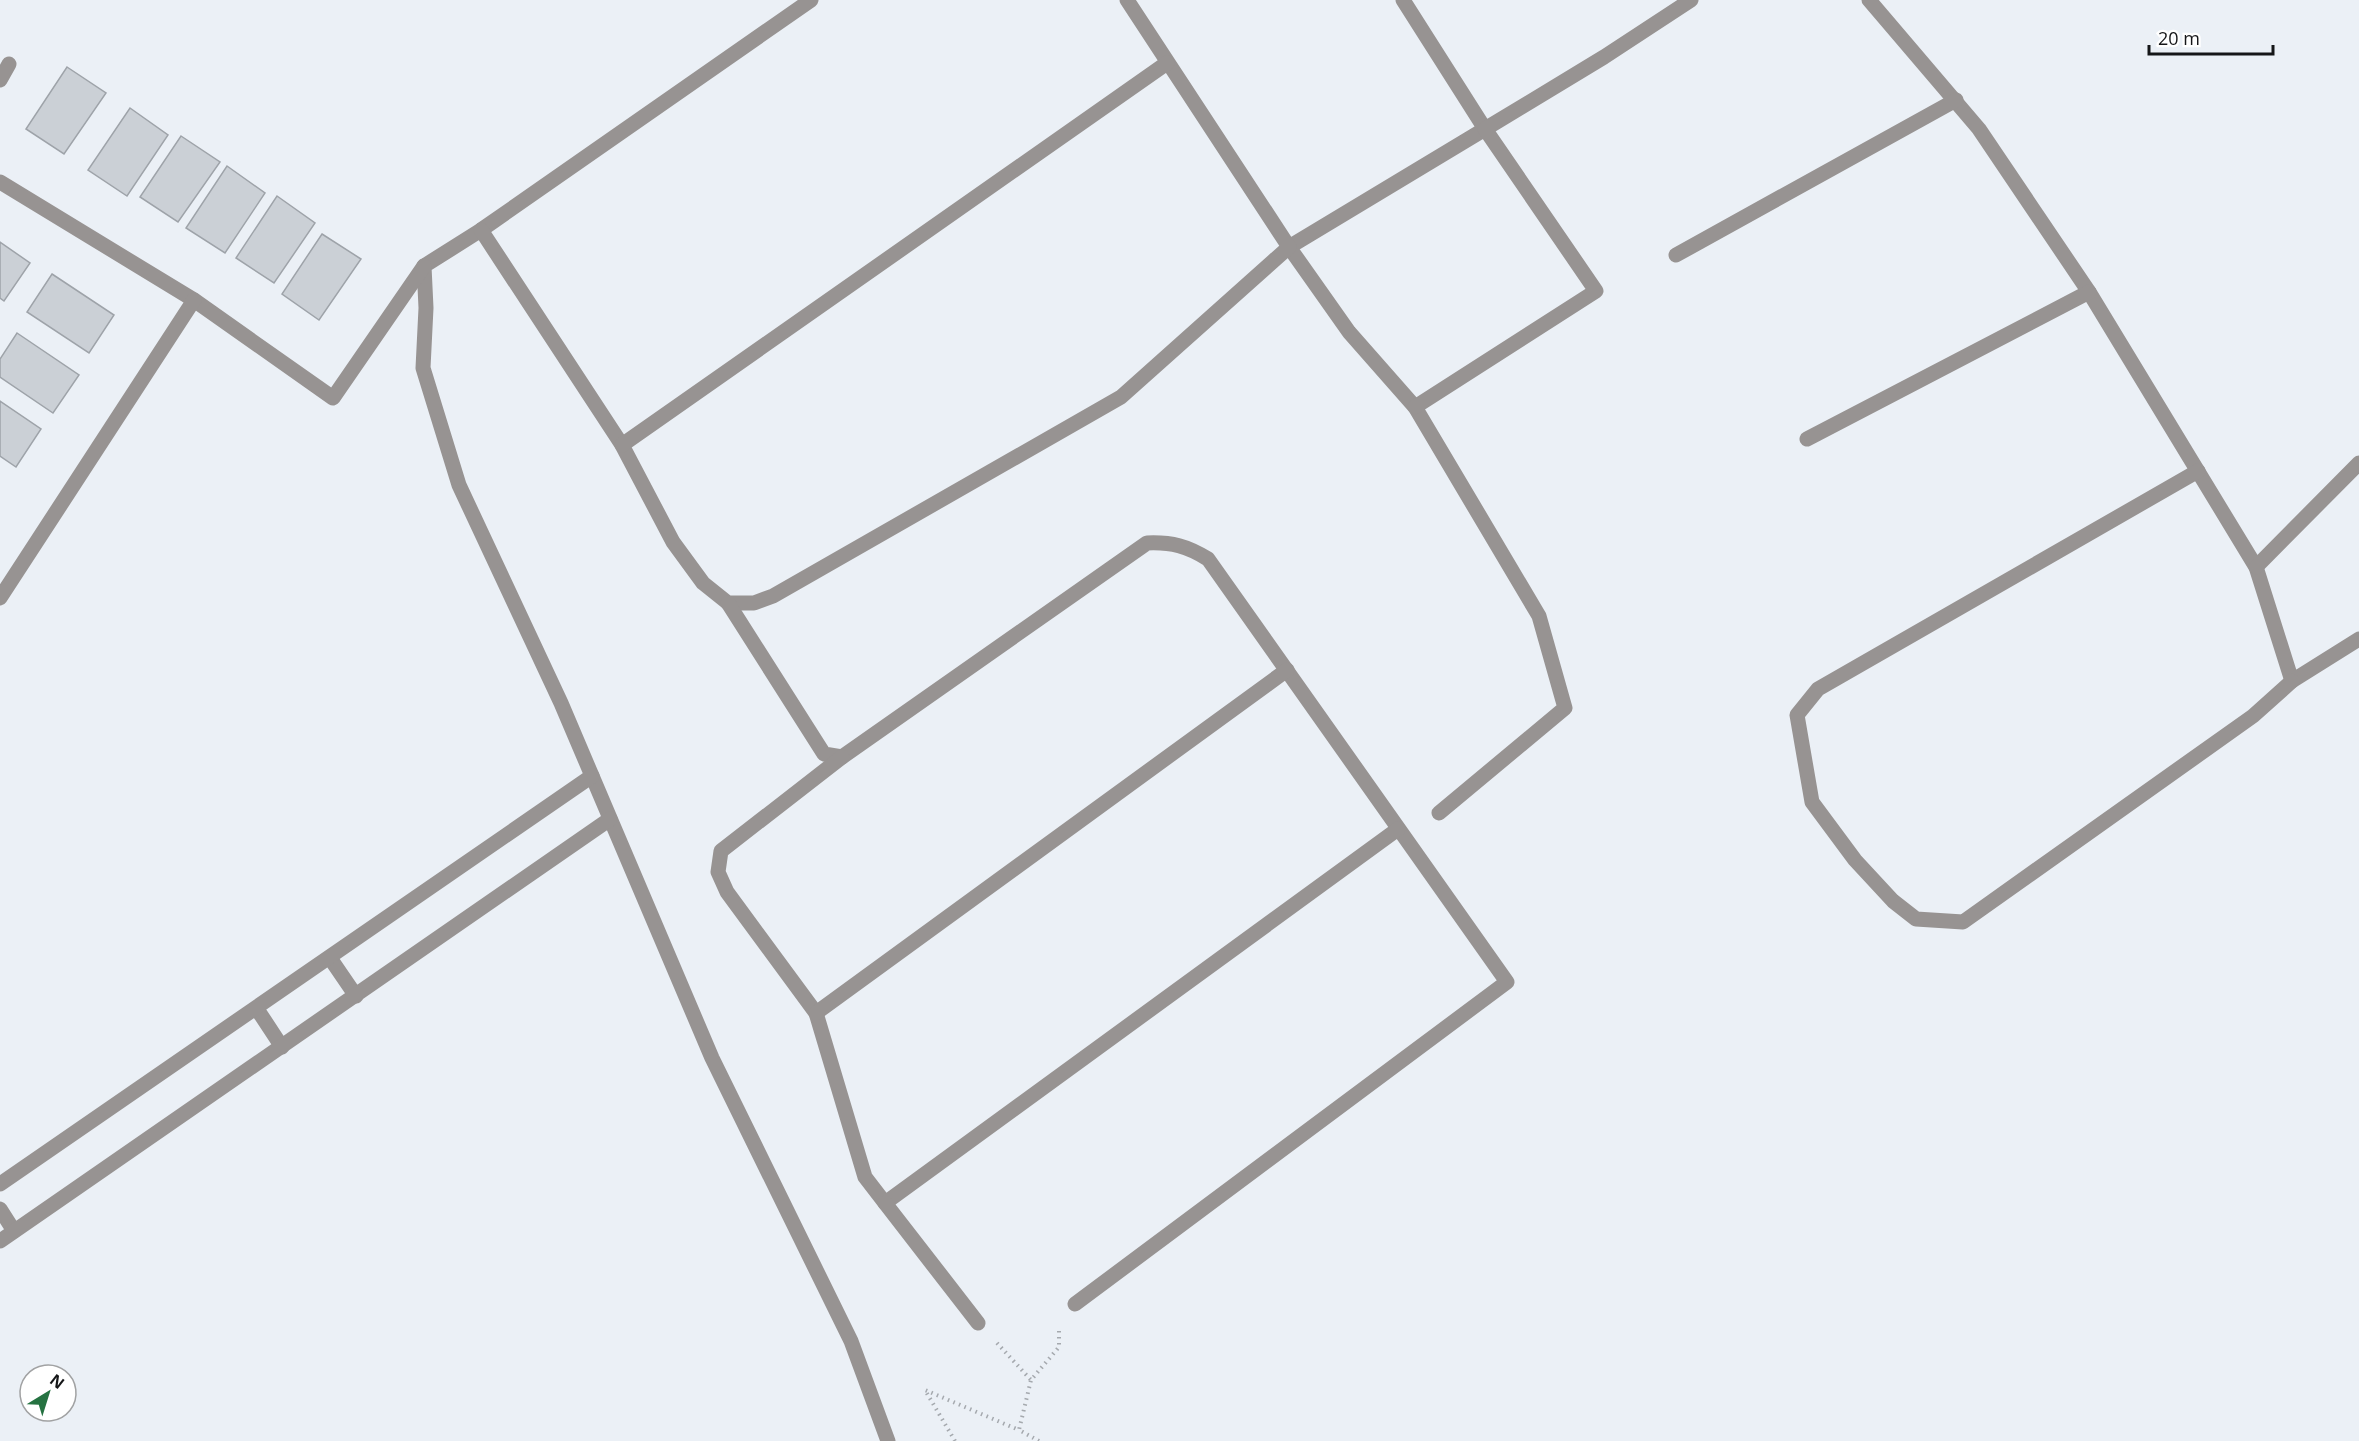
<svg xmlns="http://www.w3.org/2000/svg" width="2359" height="1441" viewBox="0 0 2359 1441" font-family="'Open Sans',sans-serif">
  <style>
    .building { fill: #cbd0d6; stroke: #9ea3a9; stroke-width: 1.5 }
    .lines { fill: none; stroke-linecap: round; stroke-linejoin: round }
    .path { stroke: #a5a9ae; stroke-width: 4; stroke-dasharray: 1.5 4.5; stroke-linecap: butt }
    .street { stroke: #979392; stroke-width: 15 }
  </style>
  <rect width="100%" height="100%" fill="#ebf0f6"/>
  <!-- building -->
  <g class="building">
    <polygon points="67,67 106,93 64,154 26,129"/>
    <polygon points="130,108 168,135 127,196 88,170"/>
    <polygon points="181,136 220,162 178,222 140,197"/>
    <polygon points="227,166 265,193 225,253 186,228"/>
    <polygon points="277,196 315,223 274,283 236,258"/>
    <polygon points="322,234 361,259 319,320 282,294"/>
    <polygon points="0,242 30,263 4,301 0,298"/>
    <polygon points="52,274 114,315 89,353 27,312"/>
    <polygon points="17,333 79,375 53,413 0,377 0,359"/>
    <polygon points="0,401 41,429 16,467 0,456"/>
  </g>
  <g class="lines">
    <!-- path -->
    <g class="path">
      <polyline points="997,1343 1031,1380"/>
      <polyline points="955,1441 925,1390 1019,1430"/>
      <polyline points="1039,1441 1019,1430 1031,1380 1059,1347 1059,1327"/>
    </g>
    <!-- street -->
    <g class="street">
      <polyline points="811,0 481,230 424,266 426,308 423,368 459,485 561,703 712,1058 851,1341 888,1441"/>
      <polyline points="1403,0 1485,129 1289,247 1349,332 1415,407 1539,616 1565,708 1439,813"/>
      <polyline points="1869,0 1979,129 2089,292 2256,567 2292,681 2359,639"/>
      <polyline points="0,80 9,64"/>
      <polyline points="0,182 194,300 333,398 424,266"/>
      <polyline points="481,230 622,445 673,542 703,583 728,603 754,603 773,596 1121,397 1289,247 1127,0"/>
      <polyline points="1676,255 1956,100"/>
      <polyline points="1415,407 1596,291 1485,129 1604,57 1691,0"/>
      <polyline points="1807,439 2089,292"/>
      <polyline points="622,445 1167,63"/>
      <polyline points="2198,471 1818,689 1797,715 1812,802 1855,860 1893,901 1916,919 1963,922 2253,716 2292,681"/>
      <polyline points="2256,567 2359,463"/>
      <polyline points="0,598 194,300"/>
      <path d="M728 603 824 754 842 757 1147 543C1172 542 1187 546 1208 559L1507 982 1075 1304"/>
      <polyline points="842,757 721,851 718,872 727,892 816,1013 865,1177 885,1203 1398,829"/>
      <polyline points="330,958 356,996"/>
      <polyline points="257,1009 282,1047"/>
      <polyline points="816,1013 1287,670"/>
      <polyline points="0,1184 592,776"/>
      <polyline points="885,1203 978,1323"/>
      <polyline points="0,1209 14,1231"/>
      <polyline points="0,1241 610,819"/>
    </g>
  </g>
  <!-- north arrow -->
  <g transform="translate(48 1393) rotate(38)"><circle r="28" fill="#ffffff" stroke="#a1a2a3" stroke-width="1.5"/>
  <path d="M0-4.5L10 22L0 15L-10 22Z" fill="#257241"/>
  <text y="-9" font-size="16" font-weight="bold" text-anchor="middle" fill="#151618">N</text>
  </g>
  <!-- scale -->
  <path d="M2149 45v9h124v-9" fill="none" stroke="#151618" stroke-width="3"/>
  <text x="2158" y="45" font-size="18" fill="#151618" stroke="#ffffff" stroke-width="4.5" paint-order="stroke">20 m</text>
</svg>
